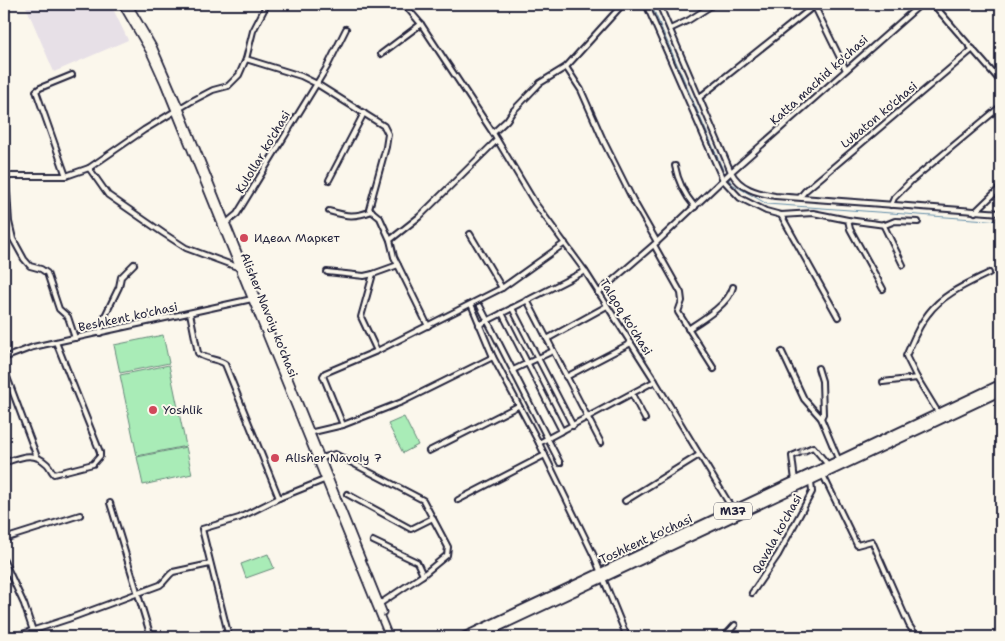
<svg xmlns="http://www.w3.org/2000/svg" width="1005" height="641" viewBox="0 0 1005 641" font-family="'Shantell Sans',sans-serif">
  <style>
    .built { fill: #e7e0e7 }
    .green { fill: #a9ecb7; stroke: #668779 }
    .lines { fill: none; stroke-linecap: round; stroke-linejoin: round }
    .stream { stroke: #648da8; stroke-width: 1 }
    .street-casing { stroke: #22223b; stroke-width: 8 }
    .secondary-casing { stroke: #22223b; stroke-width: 9 }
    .highway-casing { stroke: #22223b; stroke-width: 11 }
    .street { stroke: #fbf7ec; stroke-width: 4 }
    .secondary { stroke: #fbf7ec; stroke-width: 5.5 }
    .highway { stroke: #fbf7ec; stroke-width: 7 }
    .oneway { stroke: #99979c }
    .poi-dot { fill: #d1495b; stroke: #fbf7ec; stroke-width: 2 }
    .labels { text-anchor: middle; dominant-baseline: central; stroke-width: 4; stroke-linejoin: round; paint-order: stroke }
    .shield { fill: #fbf7ec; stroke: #636270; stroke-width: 1 }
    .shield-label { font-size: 11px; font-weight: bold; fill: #22223b }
    .street-label { font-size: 12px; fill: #22223b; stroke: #fbf7ec }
    .poi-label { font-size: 12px; fill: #22223b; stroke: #fbf7ec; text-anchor: start }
  </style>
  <rect width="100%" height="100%" fill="#fbf7ec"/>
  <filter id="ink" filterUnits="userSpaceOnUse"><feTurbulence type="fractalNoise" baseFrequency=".02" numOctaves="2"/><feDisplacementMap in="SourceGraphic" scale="10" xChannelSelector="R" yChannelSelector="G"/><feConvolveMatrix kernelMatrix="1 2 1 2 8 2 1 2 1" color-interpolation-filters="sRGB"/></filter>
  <g filter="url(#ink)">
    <!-- built -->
    <polygon class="built" points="25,4 108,4 114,11 128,40 54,72"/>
    <!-- green -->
    <g class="green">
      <polygon points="163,335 169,363 120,373 114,345"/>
      <polygon points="169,365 186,446 137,456 120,375"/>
      <polygon points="404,417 418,445 403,453 388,424"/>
      <polygon points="186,447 192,474 143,485 137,457"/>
      <polygon points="268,554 274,568 246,578 241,564"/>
    </g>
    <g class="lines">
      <!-- stream -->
      <polyline class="stream" points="651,4 723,170 732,184 767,204 1001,221"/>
      <!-- street casing -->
      <g class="street-casing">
        <g id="street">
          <polyline points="404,4 421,24 493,133 535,203 585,271 655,381 733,510"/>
          <polyline points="646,4 723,180 740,198 766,211 781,215 813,213 848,220 885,225 895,221 918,222"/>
          <path d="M659 4 731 172C740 189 757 193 775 196L1001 213"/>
          <polyline points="933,4 1001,82"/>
          <polyline points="814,5 846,70"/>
          <polyline points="670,29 689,20 714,4"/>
          <polyline points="381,54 421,24"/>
          <polyline points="246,59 301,76 317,84 384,126 388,134 386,147 369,209 380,218 390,240 394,257 428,326"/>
          <polyline points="566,67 581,90 604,142 633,200 657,242"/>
          <polyline points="700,97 814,6"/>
          <polyline points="493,133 507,120 513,111 540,83 566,67 623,4"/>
          <path d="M675 166C678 182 684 194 695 207"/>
          <polyline points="89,168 108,195 163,233 186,248 240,268"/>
          <polyline points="4,176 66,176 89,168 144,130 190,102 213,90 228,86 239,75 246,59 253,31 267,4"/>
          <polyline points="66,176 36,91 40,88 72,75"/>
          <polyline points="6,177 9,222 13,239 24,259 30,266 41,269 47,273 59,309 68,317 75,338"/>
          <polyline points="329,180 364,113"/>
          <polyline points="800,197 805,191 973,49"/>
          <polyline points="891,205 894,198 911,181 1001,106"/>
          <path d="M329 211C347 216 354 218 372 211"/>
          <polyline points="975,212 1001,187"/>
          <polyline points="781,215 838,317"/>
          <polyline points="848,220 850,229 883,289"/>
          <polyline points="225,224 237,214 327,67 346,29"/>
          <polyline points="883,224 903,265"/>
          <polyline points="470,234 502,288"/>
          <polyline points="390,240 419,217 497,140"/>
          <polyline points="654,245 681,293 682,301 678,312 714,369"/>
          <polyline points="327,272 364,276 373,274 398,265"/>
          <polyline points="373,274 361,317 377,351"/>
          <polyline points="598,293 657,242 731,172 921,4"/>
          <polyline points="527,300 601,443"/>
          <polyline points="471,304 493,357 539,443 594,556 627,637"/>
          <polyline points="480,306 560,463"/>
          <polyline points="512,308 573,426"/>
          <path d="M190 313 198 353C205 360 217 358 225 364L279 498 324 480"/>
          <polyline points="502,313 562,431"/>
          <polyline points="479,325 585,271"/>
          <path d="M688 329C702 320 729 304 733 287"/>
          <polyline points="100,333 101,324 119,287 121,277 134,264"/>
          <polyline points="547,339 607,306"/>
          <polyline points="782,352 804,399 821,418 839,461"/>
          <polyline points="4,358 33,347 252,299"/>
          <polyline points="818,368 822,381 823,414 821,418"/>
          <polyline points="4,369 37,457"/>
          <polyline points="513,370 553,351"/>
          <polyline points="566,377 631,343"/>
          <polyline points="883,382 917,378"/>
          <polyline points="632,394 645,419"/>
          <path d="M939 414 917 378 906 356C912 343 918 326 928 314 943 294 967 284 989 273"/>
          <polyline points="343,425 323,376 325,373 377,351 502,288 565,243"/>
          <polyline points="309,433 343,425 402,402 493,357"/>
          <polyline points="539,443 655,381"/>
          <polyline points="429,451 518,406"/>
          <polyline points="321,458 335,454 423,500 448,547 447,555 423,575 378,605"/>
          <path d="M6 462C21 457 34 451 47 464 50 467 51 471 54 474L93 464 100 456V452L56 342"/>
          <polyline points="823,475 857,545 872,541 909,625 917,637"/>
          <polyline points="795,481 792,456 813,447 829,466"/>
          <polyline points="347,494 411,529 433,518"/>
          <polyline points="458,500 545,455"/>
          <polyline points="625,501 699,455"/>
          <polyline points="110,503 151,637"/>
          <polyline points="4,539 80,515"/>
          <polyline points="373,541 417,562 423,575"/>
          <polyline points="4,561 24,604 35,637"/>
          <polyline points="752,593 778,555 812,492 811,481"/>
          <path d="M13 637 68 619 160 585C166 581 167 576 173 572L210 564"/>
          <polyline points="215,637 228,633"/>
          <polyline points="229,637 202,529 239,518 279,498"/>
          <polyline points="724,637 735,625"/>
        </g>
      </g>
      <!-- secondary casing -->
      <g class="secondary-casing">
        <g id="secondary">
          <polyline points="122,4 150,52 164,83 389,637"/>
          <polyline points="128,4 154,49 180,109 383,612"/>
        </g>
      </g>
      <!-- highway casing -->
      <g class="highway-casing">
        <g id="highway">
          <polyline points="464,637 1001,384"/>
          <polyline points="477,637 1001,391"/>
        </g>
      </g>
      <!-- street -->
      <use href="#street" class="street"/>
      <!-- secondary -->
      <use href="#secondary" class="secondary"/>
      <!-- highway -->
      <use href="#highway" class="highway"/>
    </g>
    <!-- one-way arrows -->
    <defs><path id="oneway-chevron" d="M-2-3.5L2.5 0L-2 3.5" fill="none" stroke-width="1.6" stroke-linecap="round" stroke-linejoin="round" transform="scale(1.25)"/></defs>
    <use class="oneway" href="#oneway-chevron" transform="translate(802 452) rotate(157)"/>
  </g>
  <!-- markers -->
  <g class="poi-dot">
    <circle cx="244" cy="238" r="5"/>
    <circle cx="153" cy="410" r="5"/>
    <circle cx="275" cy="458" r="5"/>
  </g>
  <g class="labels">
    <!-- shield labels -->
    <rect class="shield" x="714" y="502.5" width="38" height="17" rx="4"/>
    <g class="shield-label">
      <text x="733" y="511">M37</text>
    </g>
    <!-- street labels -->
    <g class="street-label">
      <text transform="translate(819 80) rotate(-42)">Katta machid ko'chasi</text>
      <text transform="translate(879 115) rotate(-40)">Lubaton ko'chasi</text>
      <text transform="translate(263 152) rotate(-59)">Kulollar ko'chasi</text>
      <text transform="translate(269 315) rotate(68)">Alisher Navoiy ko'chasi</text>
      <text transform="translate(128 317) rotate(-12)">Beshkent ko'chasi</text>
      <text transform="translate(626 317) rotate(58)">Talqoq ko'chasi</text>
      <text transform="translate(777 534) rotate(-61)">Qavala ko'chasi</text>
      <text transform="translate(646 539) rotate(-25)">Toshkent ko'chasi</text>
    </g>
    <!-- poi labels -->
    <g class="poi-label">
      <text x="254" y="238">Идеал Маркет</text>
      <text x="163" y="410">Yoshlik</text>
      <text x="285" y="458">Alisher Navoiy 7</text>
    </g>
  </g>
  <!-- margin -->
  <rect width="1005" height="641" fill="none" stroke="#fbf7ec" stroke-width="20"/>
  <rect x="10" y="10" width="985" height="621" fill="none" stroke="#22223b" stroke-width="2" filter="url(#ink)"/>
</svg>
